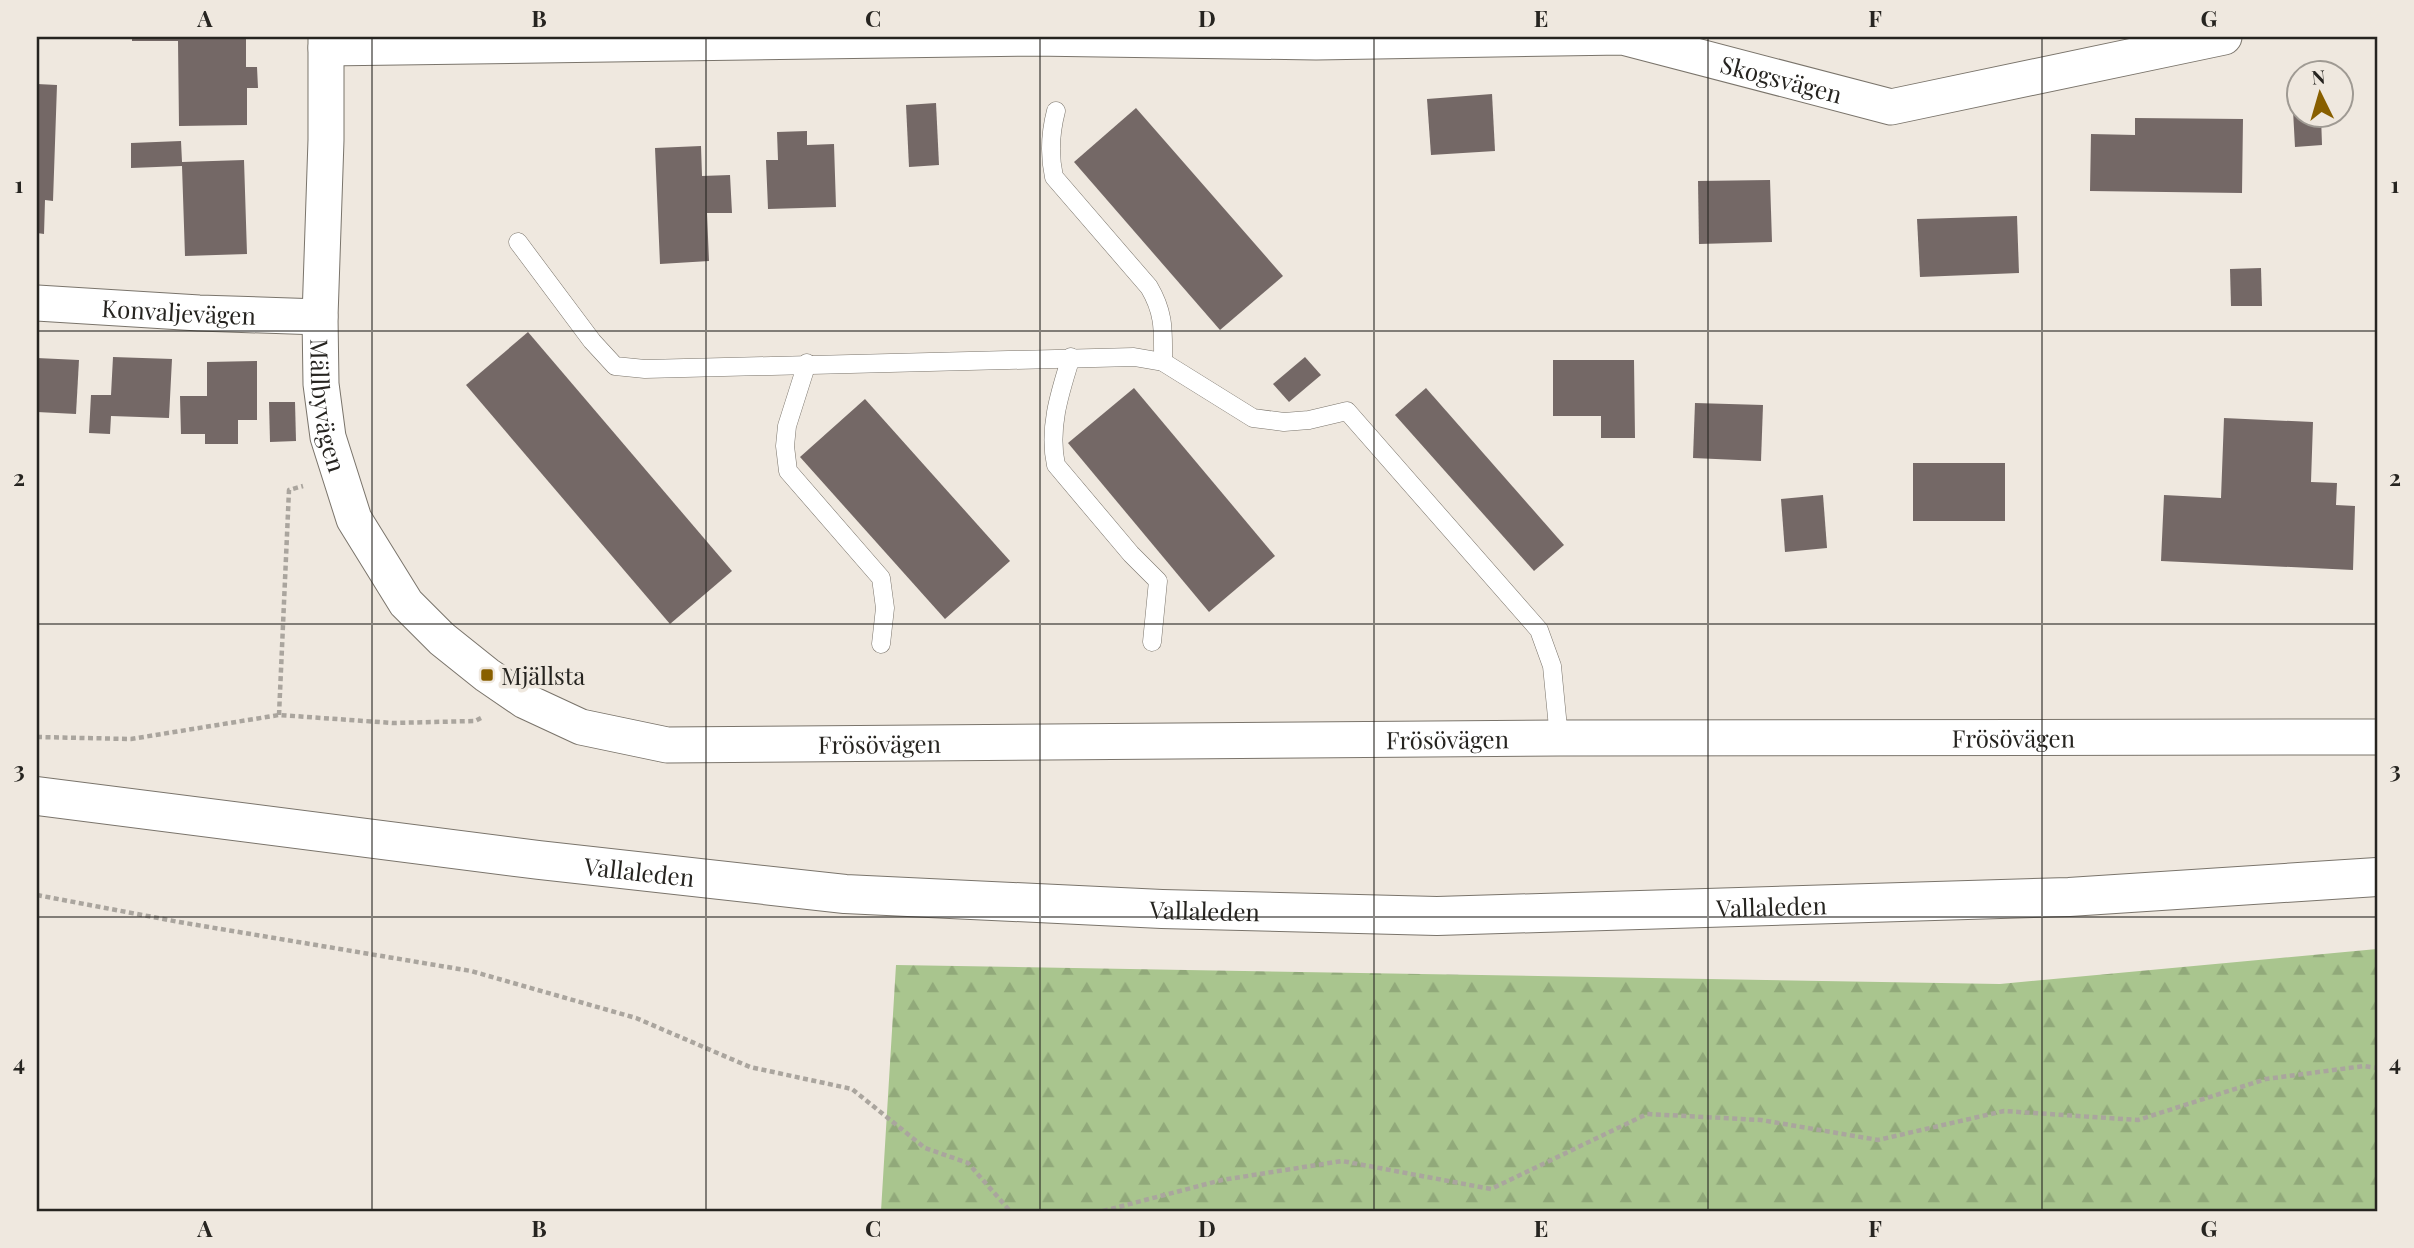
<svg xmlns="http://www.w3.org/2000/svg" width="2414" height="1248" viewBox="0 0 2414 1248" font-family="'Playfair Display',serif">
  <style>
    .forest { fill: url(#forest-firs) }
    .building { fill: #746866 }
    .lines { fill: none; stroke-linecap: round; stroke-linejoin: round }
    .lane-casing { stroke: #7a746b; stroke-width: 19 }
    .street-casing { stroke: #7a746b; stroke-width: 37 }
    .secondary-casing { stroke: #7a746b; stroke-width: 40 }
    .path { stroke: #aaa59e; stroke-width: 4.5; stroke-dasharray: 5 3.5; stroke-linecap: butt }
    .lane { stroke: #fff; stroke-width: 18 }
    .street { stroke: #fff; stroke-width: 35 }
    .secondary { stroke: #fff; stroke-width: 38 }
    .grid { fill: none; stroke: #262420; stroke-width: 2; stroke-opacity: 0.55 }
    .poi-dot { fill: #885f00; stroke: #efe8df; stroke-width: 2.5 }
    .labels { text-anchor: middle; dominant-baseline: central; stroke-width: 7; stroke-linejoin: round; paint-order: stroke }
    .street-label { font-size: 24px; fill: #262420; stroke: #efe8df }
    .poi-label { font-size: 24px; fill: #262420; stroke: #efe8df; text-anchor: start }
    .neatline { fill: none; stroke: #262420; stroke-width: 2.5 }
    .grid-label { font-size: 23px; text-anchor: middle; font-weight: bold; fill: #262420 }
  </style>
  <defs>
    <pattern id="forest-firs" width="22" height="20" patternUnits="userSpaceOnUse" patternTransform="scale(1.75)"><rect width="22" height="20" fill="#a9c58e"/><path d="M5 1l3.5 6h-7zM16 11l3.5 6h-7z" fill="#91a97a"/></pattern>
  </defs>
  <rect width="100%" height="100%" fill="#efe8df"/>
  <!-- forest -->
  <polygon class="forest" points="2377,949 2377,1211 881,1211 896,965 2000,984"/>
  <!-- building -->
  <g class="building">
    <polygon points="132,37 246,37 246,67 257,67 258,88 247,88 247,125 179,126 178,41 132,41"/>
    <polygon points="37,84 57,85 53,201 45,200 44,234 37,233"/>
    <polygon points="2298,91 2298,116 2321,116 2322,145 2295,147 2292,92"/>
    <polygon points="1492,94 1495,151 1431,155 1427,99"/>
    <polygon points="936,103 939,165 909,167 906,105"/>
    <polygon points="1136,108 1283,276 1220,330 1074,162"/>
    <polygon points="2135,118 2243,119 2242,193 2090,191 2091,134 2135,135"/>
    <polygon points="807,131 807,145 834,144 836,207 768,209 766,160 778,160 777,132"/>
    <polygon points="181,141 182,162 244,160 247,254 185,256 182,166 131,168 131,143"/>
    <polygon points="701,146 702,176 730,175 732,213 707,213 709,261 660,264 655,148"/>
    <polygon points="1770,180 1772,242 1699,244 1698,181"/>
    <polygon points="2017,216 2019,273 1920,277 1917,219"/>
    <polygon points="2261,268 2262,306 2231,306 2230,269"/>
    <polygon points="528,332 732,571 670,624 466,385"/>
    <polygon points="113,357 172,359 169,418 111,416 110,434 89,433 91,395 111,395"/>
    <polygon points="1305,357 1321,375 1289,402 1273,384"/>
    <polygon points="37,358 79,360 76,414 37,412"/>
    <polygon points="1553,360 1634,360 1635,438 1601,438 1601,416 1553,416"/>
    <polygon points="257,361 257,420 238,420 238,444 205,444 205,434 181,434 180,396 207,396 207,362"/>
    <polygon points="1134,388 1275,556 1209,612 1068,443"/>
    <polygon points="1426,388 1564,545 1534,571 1395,415"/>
    <polygon points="865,399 1010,561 945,619 800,457"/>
    <polygon points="269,402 295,402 296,441 270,442"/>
    <polygon points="1695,403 1763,405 1761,461 1693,458"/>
    <polygon points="2224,418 2313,422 2311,482 2337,483 2336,505 2355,506 2353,570 2161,561 2164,495 2221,498"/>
    <rect x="1913" y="463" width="92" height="58"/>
    <polygon points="1823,495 1827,548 1785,552 1781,499"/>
  </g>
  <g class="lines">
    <!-- lane casing -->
    <g class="lane-casing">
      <g id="lane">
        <path d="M1056 111C1050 134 1049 154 1054 177L1149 287C1165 314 1163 332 1163 362"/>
        <polyline points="518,242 592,341 615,366 645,369 1134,357 1163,362 1253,418 1284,422 1309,420 1347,411 1539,630 1552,666 1559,738"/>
        <path d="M1071 357C1060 392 1048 428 1056 465L1131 554 1158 581 1152 642"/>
        <polyline points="807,363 787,426 785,446 788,471 881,578 885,608 881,644"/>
      </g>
    </g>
    <!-- street casing -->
    <g class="street-casing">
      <g id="street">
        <path id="s1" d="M326 37V140L320 317 321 384 328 437 354 519 406 603 442 639 487 675 525 701 581 727 667 745 1559 738 2377 737"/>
        <path id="s2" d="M326 48 1032 38 1316 42 1623 37 1891 107 2224 37"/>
        <path id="s3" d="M37 303 199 313 320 317"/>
      </g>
    </g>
    <!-- secondary casing -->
    <g class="secondary-casing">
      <g id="secondary">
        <path id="s4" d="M37 796 539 860 845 894 1162 909 1437 916 2069 897 2377 877"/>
      </g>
    </g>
    <!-- path -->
    <g class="path">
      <polyline points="279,715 289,490 303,486"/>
      <polyline points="37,737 131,739 279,715 393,723 475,721 481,718"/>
      <polyline points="37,895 179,922 471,971 636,1018 750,1067 852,1089 925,1148 968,1163 1010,1211"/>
      <polyline points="1103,1211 1222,1180 1342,1161 1491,1189 1647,1114 1761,1120 1878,1140 2004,1111 2138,1120 2266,1079 2364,1066 2377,1068"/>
    </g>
    <!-- lane -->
    <use href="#lane" class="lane"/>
    <!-- street -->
    <use href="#street" class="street"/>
    <!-- secondary -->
    <use href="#secondary" class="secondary"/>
  </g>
  <!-- grid -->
  <path class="grid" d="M372 37V1211M706 37V1211M1040 37V1211M1374 37V1211M1708 37V1211M2042 37V1211M37 331H2377M37 624H2377M37 917H2377"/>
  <!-- markers -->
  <rect class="poi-dot" x="480" y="668" width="14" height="14" rx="3.5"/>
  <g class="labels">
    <!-- street labels -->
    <g class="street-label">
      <text stroke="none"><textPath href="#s2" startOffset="1461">Skogsvägen</textPath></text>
      <text stroke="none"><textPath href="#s3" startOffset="142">Konvaljevägen</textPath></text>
      <text stroke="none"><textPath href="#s1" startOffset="369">Mällbyvägen</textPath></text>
      <text stroke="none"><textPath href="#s1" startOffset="2236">Frösövägen</textPath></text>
      <text stroke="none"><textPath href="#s1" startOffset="1670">Frösövägen</textPath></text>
      <text stroke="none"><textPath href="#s1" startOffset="1102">Frösövägen</textPath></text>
      <text stroke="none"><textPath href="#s4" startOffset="607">Vallaleden</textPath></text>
      <text stroke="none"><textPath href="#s4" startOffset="1741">Vallaleden</textPath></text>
      <text stroke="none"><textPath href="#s4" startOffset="1174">Vallaleden</textPath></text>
    </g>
    <!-- poi labels -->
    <g class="poi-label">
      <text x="501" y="675">Mjällsta</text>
    </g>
  </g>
  <!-- border -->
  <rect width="2414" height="1248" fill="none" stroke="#efe8df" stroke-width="77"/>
  <!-- north arrow -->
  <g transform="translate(2320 94) rotate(355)"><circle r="33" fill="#efe8df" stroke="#9f9a93" stroke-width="2"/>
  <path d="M0-5L12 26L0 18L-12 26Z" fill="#885f00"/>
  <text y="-10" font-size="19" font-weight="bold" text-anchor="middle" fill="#262420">N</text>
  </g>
  <rect x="38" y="38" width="2338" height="1172" class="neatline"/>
  <g class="grid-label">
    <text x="205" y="27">A</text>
    <text x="539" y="27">B</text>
    <text x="873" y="27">C</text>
    <text x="1207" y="27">D</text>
    <text x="1541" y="27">E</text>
    <text x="1875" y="27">F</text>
    <text x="2209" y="27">G</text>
    <text x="19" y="193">1</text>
    <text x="2395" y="193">1</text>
    <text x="19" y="486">2</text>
    <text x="2395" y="486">2</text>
    <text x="19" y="778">3</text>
    <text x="2395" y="778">3</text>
    <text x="19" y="1071">4</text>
    <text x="2395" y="1071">4</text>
    <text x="205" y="1237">A</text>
    <text x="539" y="1237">B</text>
    <text x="873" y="1237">C</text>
    <text x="1207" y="1237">D</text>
    <text x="1541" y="1237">E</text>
    <text x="1875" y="1237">F</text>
    <text x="2209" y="1237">G</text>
  </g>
</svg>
